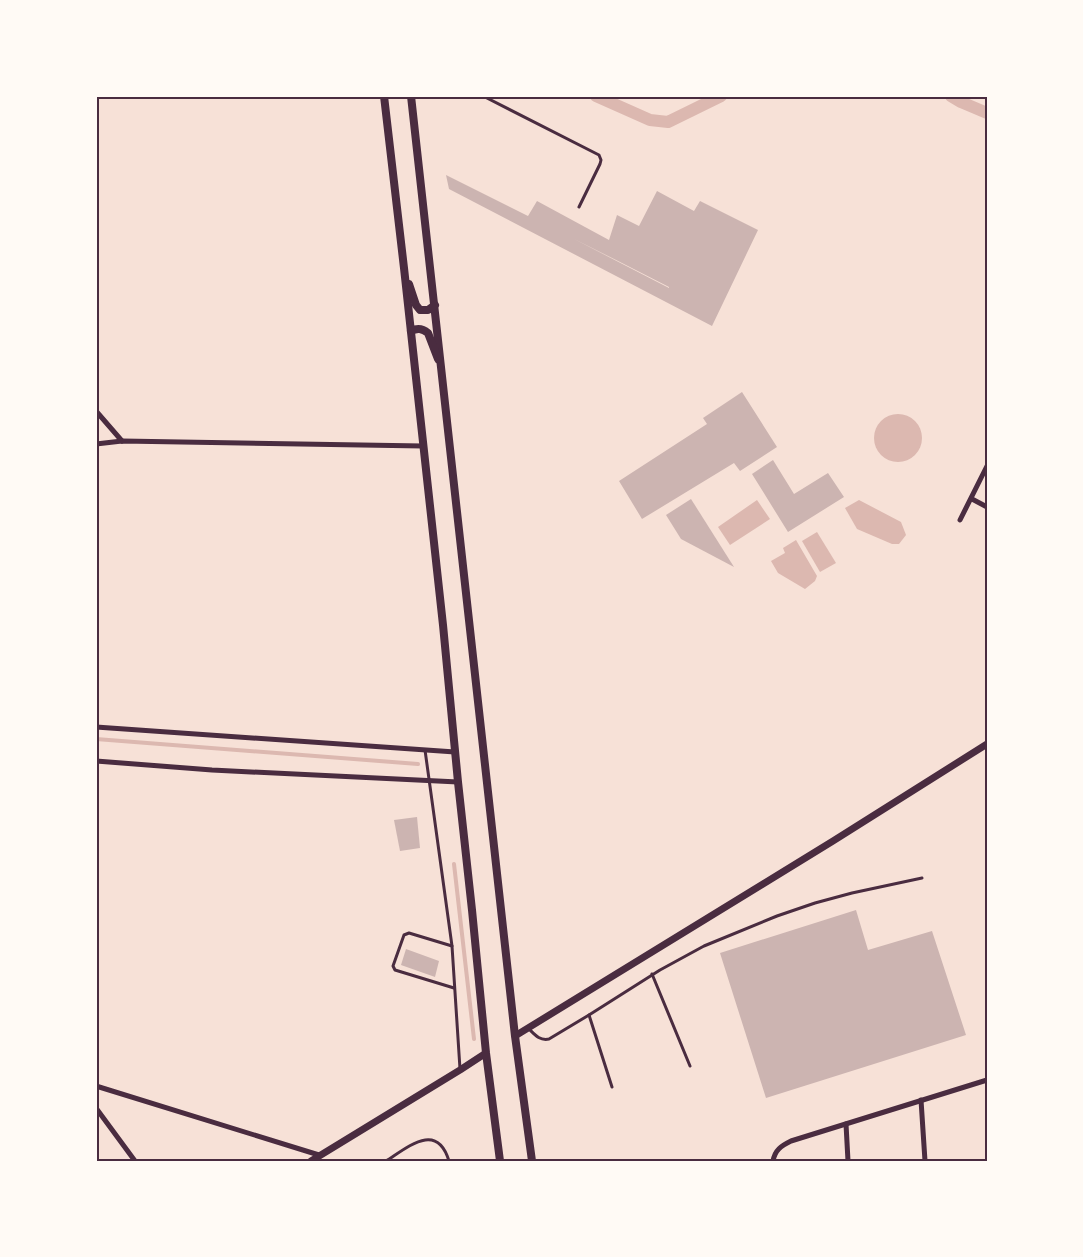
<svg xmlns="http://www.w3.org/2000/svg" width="1083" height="1257" viewBox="0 0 1083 1257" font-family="Bitter,serif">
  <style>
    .water { fill: #dcb8b0 }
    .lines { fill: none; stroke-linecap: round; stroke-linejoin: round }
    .stream { stroke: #dcb8b0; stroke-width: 4 }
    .canal { stroke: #dcb8b0; stroke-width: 12 }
    .building { fill: #ccb4b1; fill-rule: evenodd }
    .service { stroke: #4a2c40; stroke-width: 3 }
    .minor { stroke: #4a2c40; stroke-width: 5 }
    .tertiary { stroke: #4a2c40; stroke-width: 7 }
    .secondary { stroke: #4a2c40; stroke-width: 8 }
    .neatline { fill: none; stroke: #4a2c40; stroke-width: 2 }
  </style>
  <rect width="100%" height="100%" fill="#f7e1d7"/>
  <!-- water -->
  <g class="water">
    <circle cx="898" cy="438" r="24"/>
    <polygon points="757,500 770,519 730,545 718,527"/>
    <polygon points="859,500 901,522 906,535 899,544 892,544 857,529 845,508"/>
    <polygon points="817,532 836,563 820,572 802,541"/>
    <polygon points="796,540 817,576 815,581 805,589 778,573 771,561 785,553 783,548"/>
  </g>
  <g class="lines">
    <!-- stream -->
    <g class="stream">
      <polyline points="96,739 418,764"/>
      <polyline points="454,864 474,1039"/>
    </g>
    <!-- canal -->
    <g class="canal">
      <polyline points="596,96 650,120 668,122 721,96"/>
      <polyline points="951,96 961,102 987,113"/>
    </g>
  </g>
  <!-- building -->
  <g class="building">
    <path d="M446 175 528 216 537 201 609 240 617 215 639 226 657 191 694 211 700 201 758 230 712 326 449 189ZM574 239 620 262 669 287V288Z"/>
    <polygon points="742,392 777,447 740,471 734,463 642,519 619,481 707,424 703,418"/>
    <polygon points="773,460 794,494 828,473 844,497 788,532 752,474"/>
    <polygon points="691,499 734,567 681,539 666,515"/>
    <polygon points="417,817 420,848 400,851 394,820"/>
    <polygon points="856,910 868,950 932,931 966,1035 766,1098 720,953"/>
    <polygon points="406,949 439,961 435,977 401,965"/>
  </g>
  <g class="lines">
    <!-- service -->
    <g class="service">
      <polyline points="483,96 599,155 601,160 600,164 579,207"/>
      <polyline points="425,750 452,946 460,1069"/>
      <polyline points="452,946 409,933 404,935 393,966 395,970 454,988"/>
      <polyline points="652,974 690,1066"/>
      <polyline points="589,1015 612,1087"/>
      <path d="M529 1029C535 1035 540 1041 549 1039L589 1015 660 970 704 946 777 916 815 903 852 893 922 878"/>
      <path d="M386 1161C408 1147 437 1121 449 1161"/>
    </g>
    <!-- minor -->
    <g class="minor">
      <polyline points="96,411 122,441"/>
      <polyline points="96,444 122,441 423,446"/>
      <polyline points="972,499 987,507"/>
      <polyline points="960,520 987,466"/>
      <polyline points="96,727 455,752"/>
      <polyline points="96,761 212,770 458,782"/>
      <polyline points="96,1086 319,1155"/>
      <polyline points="921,1100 925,1161"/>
      <polyline points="96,1108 135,1161"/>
      <polyline points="846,1124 848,1161"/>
      <path d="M773 1161C775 1150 781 1146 791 1141L987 1080"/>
    </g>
    <!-- tertiary -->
    <g class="tertiary">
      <polyline points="515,1036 833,841 987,744"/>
      <polyline points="311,1161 460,1070 486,1053"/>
    </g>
    <!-- secondary -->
    <g class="secondary">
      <polyline points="384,96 404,268 443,625 458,782 472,910 486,1053 500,1161"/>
      <polyline points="411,96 515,1036 532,1161"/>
      <polyline points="409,284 416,305 420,310 428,310 435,305"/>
      <path d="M411 331C417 328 422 328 428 333L438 359"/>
    </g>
  </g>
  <!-- border -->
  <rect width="1083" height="1257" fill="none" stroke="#fffaf5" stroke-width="195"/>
  <rect x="98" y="98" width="888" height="1062" class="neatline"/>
</svg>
